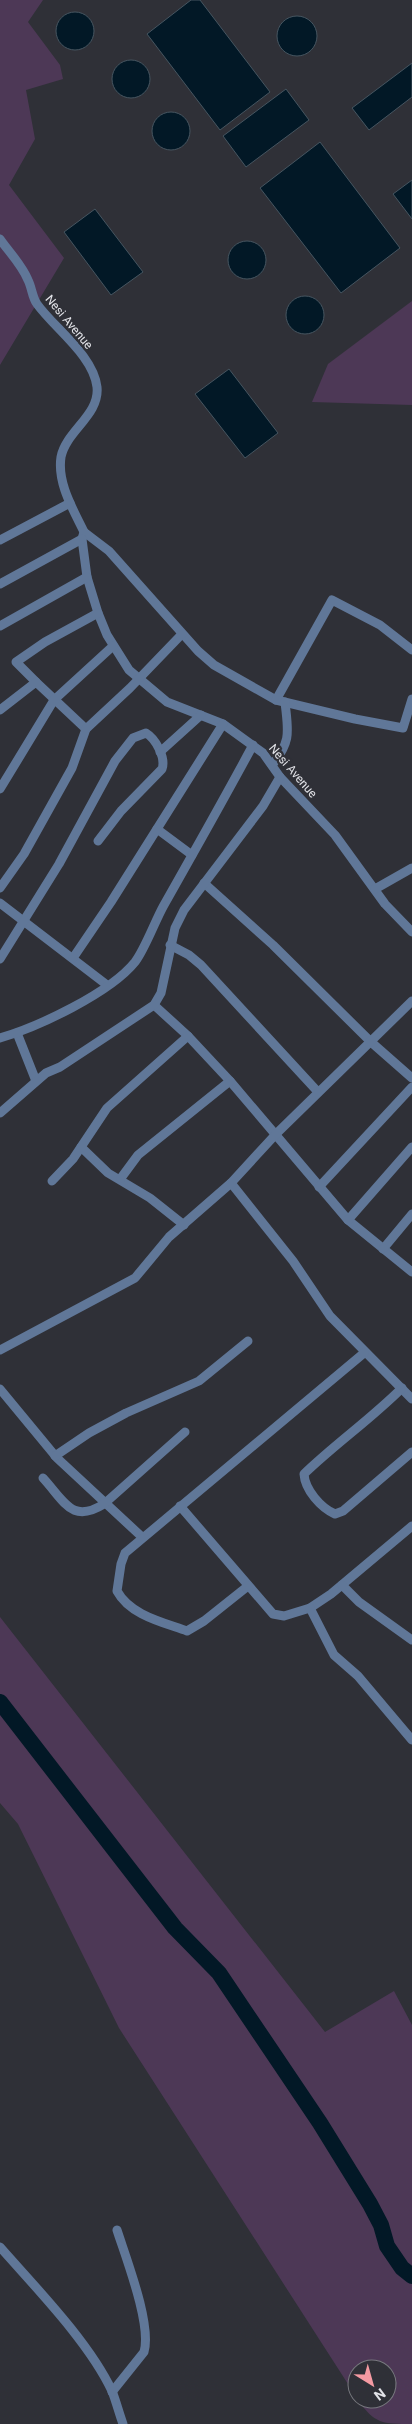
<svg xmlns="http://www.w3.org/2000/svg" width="412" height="2424" viewBox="0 0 412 2424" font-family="Roboto,sans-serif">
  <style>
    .green { fill: #4d3856 }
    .water { fill: #021826; stroke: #465560 }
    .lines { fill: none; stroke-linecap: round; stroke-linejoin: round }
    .river { stroke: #021826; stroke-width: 16 }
    .street { stroke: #607798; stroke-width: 9 }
    .labels { text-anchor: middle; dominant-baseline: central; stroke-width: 5; stroke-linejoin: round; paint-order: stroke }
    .street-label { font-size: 12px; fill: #e3e4e9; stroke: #2f3037 }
  </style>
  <rect width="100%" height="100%" fill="#2f3037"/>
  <!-- green -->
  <g class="green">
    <polygon points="0,0 43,0 28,22 60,65 63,79 26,90 35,139 9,185 64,258 0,365"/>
    <polygon points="412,301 412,405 312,402 328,364"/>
    <path d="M0 1617 325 2032 394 1991 412 2025V2424C382 2424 375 2424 357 2399H387V2369H357V2398L119 2028 18 1824 0 1803Z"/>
  </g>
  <!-- water -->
  <g class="water">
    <polygon points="191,0 200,0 270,92 220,130 147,34"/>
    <circle cx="75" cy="31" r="19"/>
    <circle cx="297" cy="36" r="20"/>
    <circle cx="131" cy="79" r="19"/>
    <polygon points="412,63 412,97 369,130 352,108"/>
    <polygon points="286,89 309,120 246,167 223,136"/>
    <circle cx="171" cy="131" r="19"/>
    <polygon points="320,142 400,248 341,293 260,188"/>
    <polygon points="412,180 412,219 393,194"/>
    <polygon points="95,209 143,272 111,295 64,232"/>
    <circle cx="247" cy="260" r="19"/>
    <circle cx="305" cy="315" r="19"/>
    <polygon points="229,369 278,433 245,458 195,394"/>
  </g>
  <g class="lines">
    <!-- river -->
    <polyline class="river" points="0,1702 175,1928 219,1973 320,2123 370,2204 381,2225 387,2246 402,2268 412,2276"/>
    <!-- street -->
    <g class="street">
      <path d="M0 239C9 252 22 265 28 280 32 288 32 297 37 304 55 329 93 355 97 387 100 415 66 431 61 457 57 483 73 509 84 532L82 539 87 577 98 613 107 635 129 670 167 702 223 724 263 753 280 777 335 835 385 904 412 932"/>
      <polyline points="84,532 109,551 198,651 214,665 276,700 355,719 403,728 412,699"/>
      <polyline points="0,540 70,503"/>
      <polyline points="0,584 82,539"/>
      <polyline points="0,626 87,577"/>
      <polyline points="36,682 16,662 45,642 98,613"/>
      <polyline points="276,700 332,600 380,625 412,650"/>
      <polyline points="0,710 36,682 86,729"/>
      <polyline points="160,752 201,715"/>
      <path d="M272 765C292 741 288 731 285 702"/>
      <polyline points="0,789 54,700 113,646"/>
      <polyline points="157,829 192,855"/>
      <polyline points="204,883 273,945 371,1042 412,1078"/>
      <polyline points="0,888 24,854 72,768 86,729 130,688 182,634"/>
      <polyline points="375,889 412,868"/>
      <polyline points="0,903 107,985"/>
      <polyline points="170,945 189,955 201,965 318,1092"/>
      <polyline points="73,958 111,902 223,724"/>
      <path d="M0 959 59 864 115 761 133 738 146 733C156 739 166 758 162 769L121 811 98 841"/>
      <polyline points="154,1005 188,1036 230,1081 348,1220 412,1272"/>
      <polyline points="17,1033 36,1081"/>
      <path d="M0 1038C38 1027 110 993 135 962 145 949 155 921 164 905 194 852 224 799 253 745"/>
      <polyline points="0,1113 46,1073 60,1067 154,1005 161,993 175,928 184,910 263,806 280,777"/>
      <polyline points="81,1147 108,1173 150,1198 184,1225"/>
      <polyline points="121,1178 138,1155 230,1081"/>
      <polyline points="52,1181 73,1159 107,1108 188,1036"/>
      <polyline points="231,1183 293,1261 330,1316 412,1399"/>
      <polyline points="319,1187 412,1087"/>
      <polyline points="348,1220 412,1147"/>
      <polyline points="383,1249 412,1214"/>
      <polyline points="0,1350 135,1278 169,1237 231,1183 276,1134 412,1001"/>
      <path d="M402 1388C371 1419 335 1444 304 1474 305 1490 321 1508 335 1514L343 1511 412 1452"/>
      <polyline points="0,1389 57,1458 142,1537"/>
      <polyline points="55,1456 89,1433 126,1413 199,1381 248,1341"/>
      <path d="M43 1478C65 1502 72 1524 104 1504L185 1432"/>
      <polyline points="180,1506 273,1614 284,1616 310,1608 331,1594 412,1526"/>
      <polyline points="342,1585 359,1602 412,1640"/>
      <path d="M248 1586 204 1621 187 1631C162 1622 130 1615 117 1591L121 1564 125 1553 364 1353"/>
      <polyline points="310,1608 334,1655 358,1676 412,1740"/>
      <path d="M0 2247C36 2288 89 2342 112 2391 116 2401 119 2413 123 2424"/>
      <path d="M112 2392 144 2352C152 2325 126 2258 117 2230"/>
    </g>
  </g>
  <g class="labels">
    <!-- street labels -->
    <g class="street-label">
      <text transform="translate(69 322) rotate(50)">Nesi Avenue</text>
      <text transform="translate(293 771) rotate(49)">Nesi Avenue</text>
    </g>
  </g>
  <!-- north arrow -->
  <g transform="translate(372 2384) rotate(143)"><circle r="24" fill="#2f3037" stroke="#77787e"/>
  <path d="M0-4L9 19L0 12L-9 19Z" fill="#f49aa2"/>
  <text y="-8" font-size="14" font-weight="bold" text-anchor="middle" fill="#e3e4e9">N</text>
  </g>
</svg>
